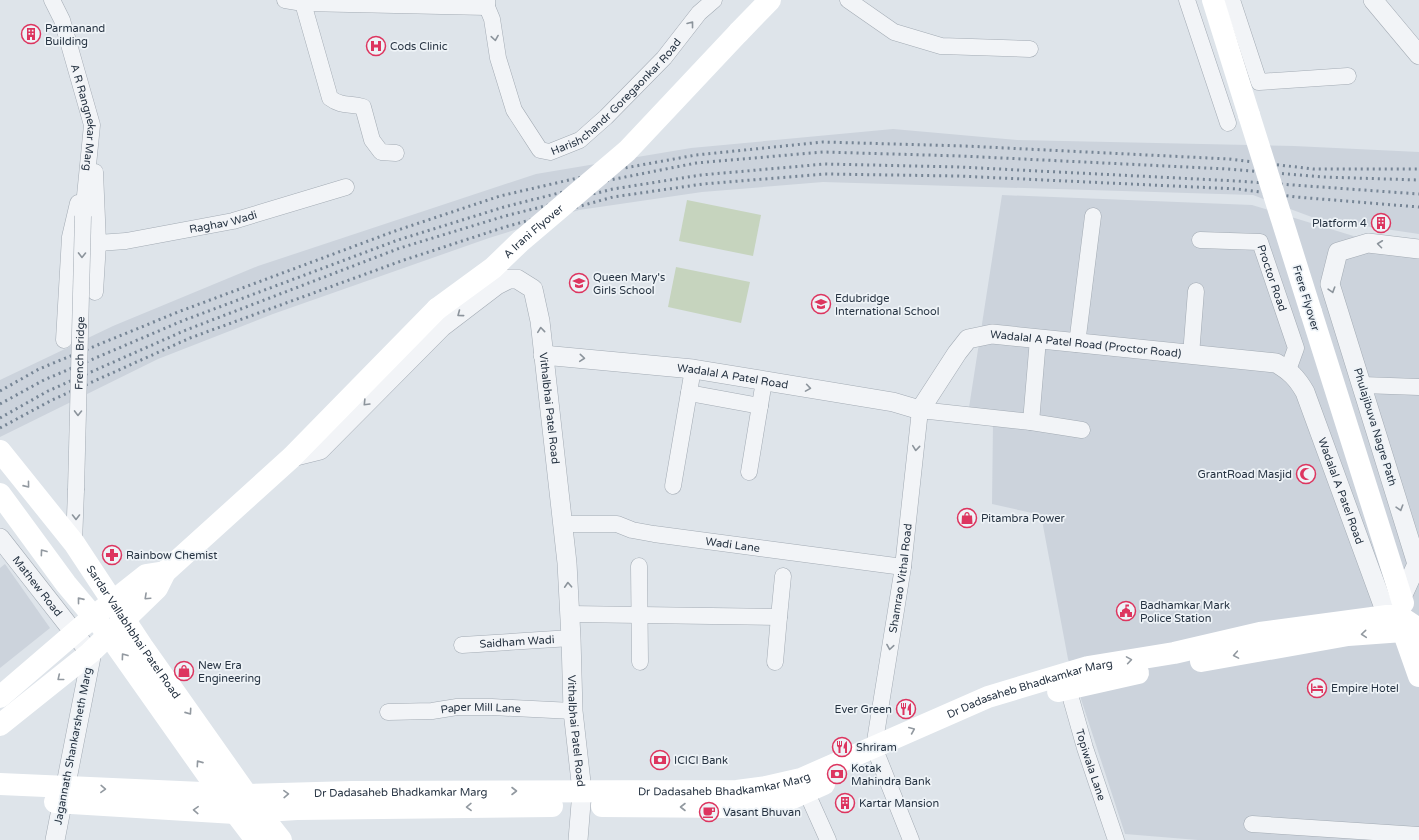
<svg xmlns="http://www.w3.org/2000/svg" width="1419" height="840" viewBox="0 0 1419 840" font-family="'Varela Round',sans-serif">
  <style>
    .built { fill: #ccd3dc }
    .green { fill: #c6d4be }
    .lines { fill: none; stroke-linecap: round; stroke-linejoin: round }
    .minor-casing { stroke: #a3abb4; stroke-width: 17 }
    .tertiary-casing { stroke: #a3abb4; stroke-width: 20 }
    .minor { stroke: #f2f4f7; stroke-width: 16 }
    .tertiary { stroke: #f2f4f7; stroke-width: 19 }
    .secondary { stroke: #fff; stroke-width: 22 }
    .rail { stroke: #768595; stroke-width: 3; stroke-dasharray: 2 4; stroke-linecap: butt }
    .minor-bridge-casing { stroke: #a3abb4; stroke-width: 17; stroke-linecap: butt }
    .minor-bridge { stroke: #f2f4f7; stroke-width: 16 }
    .secondary-bridge { stroke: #fff; stroke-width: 22 }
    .oneway { stroke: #8c949c }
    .oneway2 { stroke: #9299a0 }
    .labels { text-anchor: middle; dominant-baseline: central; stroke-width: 3.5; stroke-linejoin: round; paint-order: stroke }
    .poi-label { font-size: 11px; fill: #263342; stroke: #eef3f7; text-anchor: start }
    .street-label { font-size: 11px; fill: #263342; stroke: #eef3f7 }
  </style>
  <rect width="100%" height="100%" fill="#dee4ea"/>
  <!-- built -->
  <g class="built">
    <polygon points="893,129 1017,140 1294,146 1419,152 1419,234 1317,219 1253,195 823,182 702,192 579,210 489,238 273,314 158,359 0,437 0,380 113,326 258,266 536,174 691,148"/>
    <polygon points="1002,195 1252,205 1419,256 1419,840 1198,840 1125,834 1068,659 1041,515 992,504 993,423 968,414"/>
    <polygon points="5,564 50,628 0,668 0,568"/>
  </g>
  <!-- green -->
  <g class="green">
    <polygon points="687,200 761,215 753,256 679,241"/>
    <polygon points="676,267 750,282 741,323 668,307"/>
  </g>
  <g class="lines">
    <!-- minor casing -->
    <g class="minor-casing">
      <g id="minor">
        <path id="s1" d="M52 0 62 20 92 125 83 216"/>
        <polyline points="285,0 303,3 487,7"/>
        <path id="s2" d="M487 0V7L492 19 498 58 514 110 540 150 550 152 580 140 606 117 664 58 699 13 714 0"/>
        <polyline points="848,0 894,32 941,46 1030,49"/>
        <polyline points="1187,0 1228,123"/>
        <polyline points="1232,0 1259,82 1348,76"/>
        <path d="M303 3 330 98C342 107 350 103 363 107L372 140 381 152 396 153"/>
        <polyline points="95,172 98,243 95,292"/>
        <path id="s3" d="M1200 240 1260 242 1296 348 1288 370"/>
        <path id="s4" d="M98 243 126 241 233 221 346 187"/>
        <polyline points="64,340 70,237 78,203"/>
        <polyline points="1077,344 1093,216"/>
        <polyline points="1191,355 1196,291"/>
        <polyline points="1362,385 1419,387"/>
        <polyline points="689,393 760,406"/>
        <polyline points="1031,422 1038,339"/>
        <polyline points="749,472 764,381"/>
        <polyline points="673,486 693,369"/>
        <path id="s5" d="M563 524H617L632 530 654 534 903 567"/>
        <polyline points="74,543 76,490"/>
        <polyline points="639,566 640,662"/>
        <polyline points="570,614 779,617 783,576"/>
        <path id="s6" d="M462 645 571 638"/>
        <polyline points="775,662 779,617"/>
        <path id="s7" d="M1068 688 1085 748 1116 840"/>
        <path id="s8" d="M388 712 432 711 457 707H492L573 711"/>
        <polyline points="806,791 828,840"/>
        <polyline points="1252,824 1419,835"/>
        <path id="s9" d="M911 840 874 747 903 567 920 410 1031 422 1082 430"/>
      </g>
    </g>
    <!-- tertiary casing -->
    <g class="tertiary-casing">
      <g id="tertiary">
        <polyline points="1373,0 1419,55"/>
        <path id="s10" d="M543 355 693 369 893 402 920 410 957 353 968 339 992 334 1276 363C1290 371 1297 378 1305 392L1387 616"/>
        <path id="s11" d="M292 457 320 450 442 327 497 285 509 279H517L533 289 540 321 567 563 571 638 573 711 582 791 578 840"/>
        <path id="s12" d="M0 538 90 653 91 657 55 840"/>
        <polyline points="1401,599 1417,564 1330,284 1338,252 1368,243 1419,249"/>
      </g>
    </g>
    <!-- minor -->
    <use href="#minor" class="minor"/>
    <!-- tertiary -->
    <use href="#tertiary" class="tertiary"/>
    <!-- secondary -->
    <g class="secondary">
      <polyline points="1213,0 1249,115"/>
      <polyline points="739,32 770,0"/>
      <polyline points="1311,312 1403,603"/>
      <path id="s13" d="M0 451 74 543 142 646 259 812 281 840"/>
      <polyline points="0,494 66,584 108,634 221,794 256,840"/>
      <polyline points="1401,625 1419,676"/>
      <polyline points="1201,661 1348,635 1403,631 1419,640"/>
      <polyline points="1058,691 1138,673"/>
      <polyline points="0,697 93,617 146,575 165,572"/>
      <polyline points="0,725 90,653 157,588 165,572 292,457 437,309"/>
      <path id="s14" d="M0 784 247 795 352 792 737 791 766 787 801 779 988 697 1088 667 1174 653 1260 633 1387 616H1399L1419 629"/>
      <polyline points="55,802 235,813 297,809 552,806"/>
      <polyline points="602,806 737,807 786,801 824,784"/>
    </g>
    <!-- rail -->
    <g class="rail">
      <polyline points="0,391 39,369 178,312 395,231 500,196 608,171 696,155 823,142 965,146 1229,159 1313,169 1419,169"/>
      <polyline points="0,404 44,380 182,321 398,240 504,207 610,180 696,163 823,152 961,156 1227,169 1323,177 1419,180"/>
      <polyline points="0,418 48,391 186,330 400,248 505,216 613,189 701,175 825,164 959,167 1237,181 1419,194"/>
      <polyline points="0,428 52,400 190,338 404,260 505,227 613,197 703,184 825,174 958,176 1238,189 1296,197 1419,207"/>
    </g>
    <!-- minor-bridge casing -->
    <g class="minor-bridge-casing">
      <g id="minor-bridge">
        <path id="s15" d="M76 490 83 216"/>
      </g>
    </g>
    <!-- minor-bridge -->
    <use href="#minor-bridge" class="minor-bridge"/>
    <!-- secondary-bridge -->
    <g class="secondary-bridge">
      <polyline points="1249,115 1311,312"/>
      <path id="s16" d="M437 309 493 268 521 241 627 151 739 32"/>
    </g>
  </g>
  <!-- one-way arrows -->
  <defs><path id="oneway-chevron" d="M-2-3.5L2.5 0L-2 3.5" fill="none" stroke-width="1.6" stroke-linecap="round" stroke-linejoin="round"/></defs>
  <g class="oneway">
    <use href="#oneway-chevron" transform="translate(691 24) rotate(-52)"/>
    <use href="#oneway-chevron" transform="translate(495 38) rotate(81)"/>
    <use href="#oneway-chevron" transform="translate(1380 244) rotate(-173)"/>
    <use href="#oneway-chevron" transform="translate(82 255) rotate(91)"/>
    <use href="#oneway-chevron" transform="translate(1332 290) rotate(73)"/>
    <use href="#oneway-chevron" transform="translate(460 314) rotate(143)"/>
    <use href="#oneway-chevron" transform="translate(541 330) rotate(-96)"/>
    <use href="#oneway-chevron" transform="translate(582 358) rotate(5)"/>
    <use href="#oneway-chevron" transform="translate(808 388) rotate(9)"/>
    <use href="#oneway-chevron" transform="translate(366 403) rotate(134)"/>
    <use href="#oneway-chevron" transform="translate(78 413) rotate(91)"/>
    <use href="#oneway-chevron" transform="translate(916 448) rotate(96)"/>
    <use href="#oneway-chevron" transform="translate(1400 508) rotate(73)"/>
    <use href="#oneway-chevron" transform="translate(76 517) rotate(90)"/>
    <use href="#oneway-chevron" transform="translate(568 585) rotate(-93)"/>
    <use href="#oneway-chevron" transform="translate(890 647) rotate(99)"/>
  </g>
  <g class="oneway2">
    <use href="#oneway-chevron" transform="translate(27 485) rotate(51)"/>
    <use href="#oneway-chevron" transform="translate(43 552) rotate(-126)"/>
    <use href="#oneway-chevron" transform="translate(147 597) rotate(137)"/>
    <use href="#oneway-chevron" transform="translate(80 600) rotate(-129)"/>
    <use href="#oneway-chevron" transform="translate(1364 634) rotate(175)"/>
    <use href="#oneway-chevron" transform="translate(1236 655) rotate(170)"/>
    <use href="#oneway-chevron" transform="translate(124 656) rotate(-126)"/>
    <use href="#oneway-chevron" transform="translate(1129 660) rotate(-9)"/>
    <use href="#oneway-chevron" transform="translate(60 678) rotate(141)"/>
    <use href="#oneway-chevron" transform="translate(189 712) rotate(55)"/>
    <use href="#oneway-chevron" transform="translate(912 730) rotate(-23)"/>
    <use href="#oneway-chevron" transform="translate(199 763) rotate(-125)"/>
    <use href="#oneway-chevron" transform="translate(103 789) rotate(2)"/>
    <use href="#oneway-chevron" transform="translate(514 791)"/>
    <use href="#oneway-chevron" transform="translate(286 794) rotate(-2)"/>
    <use href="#oneway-chevron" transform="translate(469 807) rotate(179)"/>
    <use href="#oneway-chevron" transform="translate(683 807) rotate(-180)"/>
    <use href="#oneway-chevron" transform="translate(196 810) rotate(-177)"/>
  </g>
  <!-- icons -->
  <defs>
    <g id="building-ring" transform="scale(1)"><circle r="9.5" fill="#eef3f7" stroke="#dd355f" stroke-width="1.5"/><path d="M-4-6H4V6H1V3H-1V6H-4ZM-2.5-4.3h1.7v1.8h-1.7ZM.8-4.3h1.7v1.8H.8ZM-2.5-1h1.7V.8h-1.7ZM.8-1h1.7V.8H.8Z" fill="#dd355f"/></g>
    <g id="hospital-ring" transform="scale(1)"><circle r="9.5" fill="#eef3f7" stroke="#dd355f" stroke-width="1.5"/><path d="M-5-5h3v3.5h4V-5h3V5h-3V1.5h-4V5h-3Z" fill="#dd355f"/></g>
    <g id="school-ring" transform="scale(1)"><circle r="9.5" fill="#eef3f7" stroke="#dd355f" stroke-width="1.5"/><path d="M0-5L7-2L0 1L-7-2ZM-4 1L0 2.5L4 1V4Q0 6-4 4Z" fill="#dd355f"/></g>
    <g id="mosque-ring" transform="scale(1)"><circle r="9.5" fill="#eef3f7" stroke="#dd355f" stroke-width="1.5"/><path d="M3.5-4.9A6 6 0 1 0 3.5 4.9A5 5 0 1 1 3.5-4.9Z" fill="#dd355f"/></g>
    <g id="shop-ring" transform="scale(1)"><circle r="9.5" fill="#eef3f7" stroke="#dd355f" stroke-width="1.5"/><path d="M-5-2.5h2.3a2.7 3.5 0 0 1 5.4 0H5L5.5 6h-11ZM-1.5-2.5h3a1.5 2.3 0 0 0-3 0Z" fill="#dd355f"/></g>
    <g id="pharmacy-ring" transform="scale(1)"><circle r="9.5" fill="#eef3f7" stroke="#dd355f" stroke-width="1.5"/><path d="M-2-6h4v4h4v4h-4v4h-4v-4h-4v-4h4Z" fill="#dd355f"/></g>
    <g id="civic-ring" transform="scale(1)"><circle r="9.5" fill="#eef3f7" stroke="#dd355f" stroke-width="1.5"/><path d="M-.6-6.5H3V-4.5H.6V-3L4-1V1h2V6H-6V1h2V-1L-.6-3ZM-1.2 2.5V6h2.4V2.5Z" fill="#dd355f"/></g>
    <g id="hotel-ring" transform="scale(1)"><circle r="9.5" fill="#eef3f7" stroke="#dd355f" stroke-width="1.5"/><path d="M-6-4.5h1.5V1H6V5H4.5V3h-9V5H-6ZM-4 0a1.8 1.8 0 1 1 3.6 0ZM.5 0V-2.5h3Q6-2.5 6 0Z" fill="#dd355f"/></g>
    <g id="restaurant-ring" transform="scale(1)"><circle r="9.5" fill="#eef3f7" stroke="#dd355f" stroke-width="1.5"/><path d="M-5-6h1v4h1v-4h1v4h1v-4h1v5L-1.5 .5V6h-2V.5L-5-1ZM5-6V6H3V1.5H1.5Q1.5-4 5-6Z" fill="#dd355f"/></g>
    <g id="bank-ring" transform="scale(1)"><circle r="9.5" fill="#eef3f7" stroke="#dd355f" stroke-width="1.5"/><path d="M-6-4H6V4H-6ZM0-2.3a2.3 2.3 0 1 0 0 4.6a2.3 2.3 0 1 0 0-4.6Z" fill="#dd355f"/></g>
    <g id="cafe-ring" transform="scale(1)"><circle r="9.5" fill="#eef3f7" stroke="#dd355f" stroke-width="1.5"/><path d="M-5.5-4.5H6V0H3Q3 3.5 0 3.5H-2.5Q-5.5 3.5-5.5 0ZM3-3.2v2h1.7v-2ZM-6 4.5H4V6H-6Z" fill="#dd355f"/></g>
  </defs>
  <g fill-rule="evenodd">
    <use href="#building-ring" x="31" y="34"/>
    <use href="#hospital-ring" x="376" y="46"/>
    <use href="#building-ring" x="1381" y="223"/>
    <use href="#school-ring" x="579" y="283"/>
    <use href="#school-ring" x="821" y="304"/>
    <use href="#mosque-ring" x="1306" y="474"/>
    <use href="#shop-ring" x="967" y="518"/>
    <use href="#pharmacy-ring" x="112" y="555"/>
    <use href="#civic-ring" x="1126" y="611"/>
    <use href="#shop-ring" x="184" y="671"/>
    <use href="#hotel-ring" x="1317" y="688"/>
    <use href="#restaurant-ring" x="906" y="709"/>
    <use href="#restaurant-ring" x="842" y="747"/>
    <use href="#bank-ring" x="660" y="760"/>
    <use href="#bank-ring" x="837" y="774"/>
    <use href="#building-ring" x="845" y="803"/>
    <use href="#cafe-ring" x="709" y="812"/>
  </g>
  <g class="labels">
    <!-- poi labels -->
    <g class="poi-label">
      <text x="45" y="28">Parmanand<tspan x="45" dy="13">Building</tspan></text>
      <text x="390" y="46">Cods Clinic</text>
      <text x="1367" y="223" text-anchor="end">Platform 4</text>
      <text x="593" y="277">Queen Mary's<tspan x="593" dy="13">Girls School</tspan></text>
      <text x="835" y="298">Edubridge<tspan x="835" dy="13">International School</tspan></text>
      <text x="1292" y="474" text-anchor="end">GrantRoad Masjid</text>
      <text x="981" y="518">Pitambra Power</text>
      <text x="126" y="555">Rainbow Chemist</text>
      <text x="1140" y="605">Badhamkar Mark<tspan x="1140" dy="13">Police Station</tspan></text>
      <text x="198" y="665">New Era<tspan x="198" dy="13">Engineering</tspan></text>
      <text x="1331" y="688">Empire Hotel</text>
      <text x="892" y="709" text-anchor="end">Ever Green</text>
      <text x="856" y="747">Shriram</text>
      <text x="674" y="760">ICICI Bank</text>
      <text x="851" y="768">Kotak<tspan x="851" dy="13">Mahindra Bank</tspan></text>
      <text x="859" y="803">Kartar Mansion</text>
      <text x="723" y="812">Vasant Bhuvan</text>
    </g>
    <!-- street labels -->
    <g class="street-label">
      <text stroke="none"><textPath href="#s2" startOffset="259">Harishchandr Goregaonkar Road</textPath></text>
      <text stroke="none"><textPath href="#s1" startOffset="123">A R Rangnekar Marg</textPath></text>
      <text stroke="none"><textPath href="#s4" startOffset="127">Raghav Wadi</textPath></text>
      <text stroke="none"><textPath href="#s16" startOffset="124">A Irani Flyover</textPath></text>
      <text stroke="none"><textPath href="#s3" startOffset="98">Proctor Road</textPath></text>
      <text transform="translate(1306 298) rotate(73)">Frere Flyover</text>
      <text stroke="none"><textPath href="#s10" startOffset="586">Wadalal A Patel Road (Proctor Road)</textPath></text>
      <text stroke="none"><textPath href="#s15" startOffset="137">French Bridge</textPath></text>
      <text stroke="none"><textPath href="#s10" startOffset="191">Wadalal A Patel Road</textPath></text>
      <text stroke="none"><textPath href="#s11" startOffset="432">Vithalbhai Patel Road</textPath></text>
      <text transform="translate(1375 427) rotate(73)">Phulajibuva Nagre Path</text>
      <text stroke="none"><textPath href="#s10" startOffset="924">Wadalal A Patel Road</textPath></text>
      <text stroke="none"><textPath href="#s5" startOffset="172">Wadi Lane</textPath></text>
      <text stroke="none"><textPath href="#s9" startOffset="271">Shamrao Vithal Road</textPath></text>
      <text stroke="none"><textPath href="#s12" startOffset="61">Mathew Road</textPath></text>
      <text stroke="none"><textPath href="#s13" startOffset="225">Sardar Vallabhbhai Patel Road</textPath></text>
      <text stroke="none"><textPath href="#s6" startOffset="55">Saidham Wadi</textPath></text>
      <text stroke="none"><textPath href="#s14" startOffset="1049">Dr Dadasaheb Bhadkamkar Marg</textPath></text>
      <text stroke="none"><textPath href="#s8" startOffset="93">Paper Mill Lane</textPath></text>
      <text stroke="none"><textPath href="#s11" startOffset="756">Vithalbhai Patel Road</textPath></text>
      <text transform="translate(73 746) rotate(-79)">Jagannath Shankarsheth Marg</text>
      <text stroke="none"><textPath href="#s7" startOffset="80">Topiwala Lane</textPath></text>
      <text stroke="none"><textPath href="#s14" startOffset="725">Dr Dadasaheb Bhadkamkar Marg</textPath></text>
      <text stroke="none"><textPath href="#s14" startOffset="401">Dr Dadasaheb Bhadkamkar Marg</textPath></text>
    </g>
  </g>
</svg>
